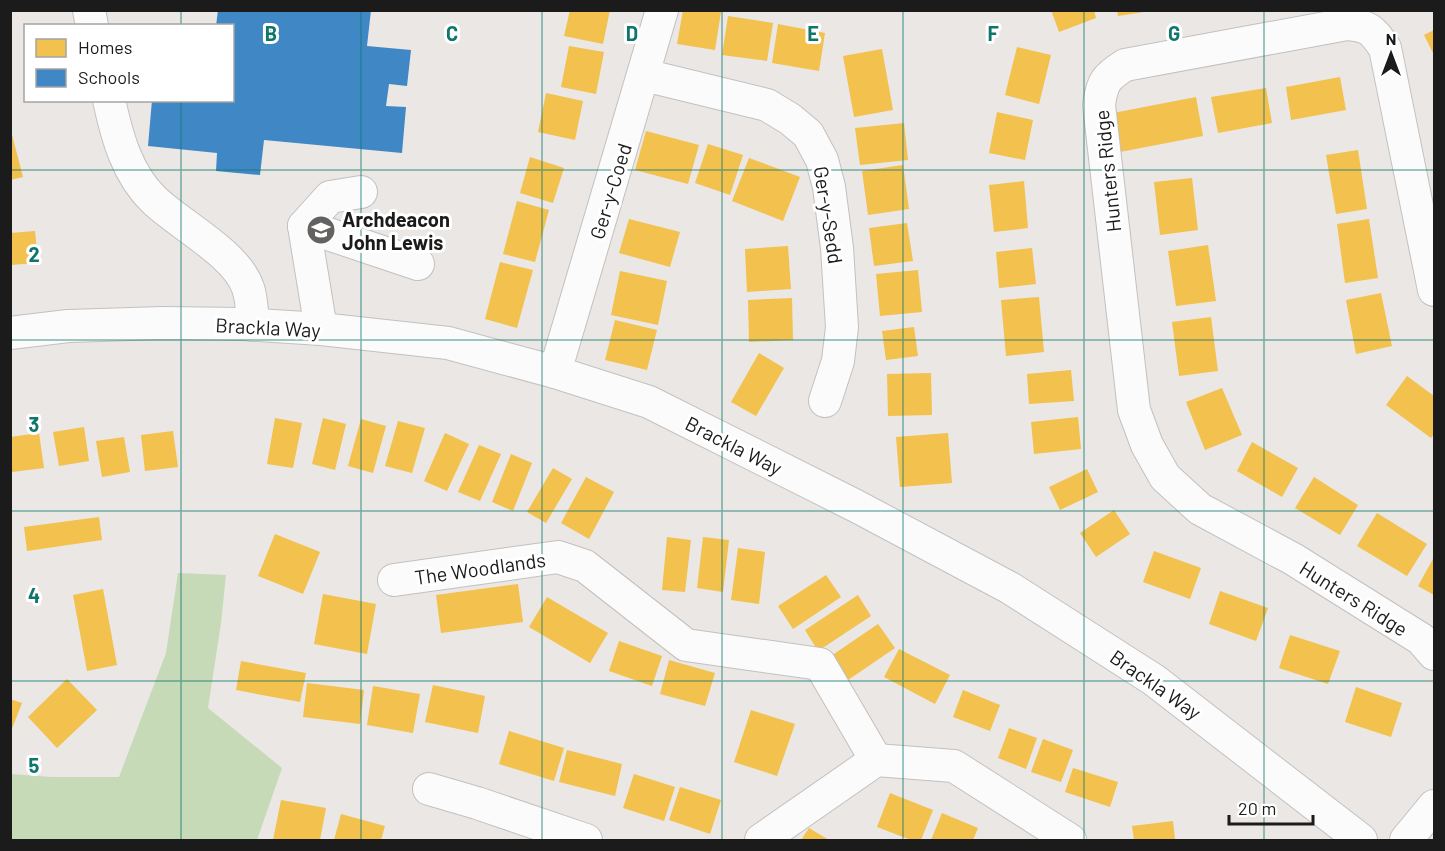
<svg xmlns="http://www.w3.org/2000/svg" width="1445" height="851" viewBox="0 0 1445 851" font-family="Barlow,sans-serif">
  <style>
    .forest { fill: #c6dab7 }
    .homes { fill: #f2c14e }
    .schools { fill: #3f88c5 }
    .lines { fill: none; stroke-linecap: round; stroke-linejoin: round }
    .minor-casing { stroke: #c2c1c0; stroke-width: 34 }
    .minor { stroke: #fcfbfb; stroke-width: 32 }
    .grid { fill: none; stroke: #0f766e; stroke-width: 1.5; stroke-opacity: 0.55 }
    .labels { text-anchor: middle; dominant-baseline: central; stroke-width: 6; stroke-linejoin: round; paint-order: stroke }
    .street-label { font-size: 20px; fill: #1b1b1b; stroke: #fff }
    .poi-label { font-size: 20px; font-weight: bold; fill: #1b1b1b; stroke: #fff; text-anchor: start }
    .grid-label { font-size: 20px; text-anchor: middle; font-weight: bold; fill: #0f766e; stroke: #fff; stroke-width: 6; stroke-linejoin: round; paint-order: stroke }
  </style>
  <rect width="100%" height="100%" fill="#eae7e4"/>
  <!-- forest -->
  <polygon class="forest" points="178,573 226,575 221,623 208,708 282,768 257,840 11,840 11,774 51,777 119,777 166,653"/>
  <!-- homes -->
  <g class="homes">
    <polygon points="570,10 610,10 603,44 564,36"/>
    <polygon points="683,10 721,12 715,50 677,44"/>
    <polygon points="1051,10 1094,10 1096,18 1059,32"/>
    <polygon points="1117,10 1144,10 1144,12 1118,16"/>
    <polygon points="728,16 773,23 767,61 722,55"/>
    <polygon points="778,24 825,33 819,71 772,63"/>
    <polygon points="1434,30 1434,55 1424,35"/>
    <polygon points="569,46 604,52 596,94 561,87"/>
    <polygon points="1017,47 1051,55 1039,104 1005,95"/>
    <polygon points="882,49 893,110 854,117 843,56"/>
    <polygon points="1340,77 1346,110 1291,120 1286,87"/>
    <polygon points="1266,88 1272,123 1218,133 1211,97"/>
    <polygon points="546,93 583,101 575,140 538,132"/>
    <polygon points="1196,97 1203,136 1120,152 1113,113"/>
    <polygon points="997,112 1033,120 1025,160 989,153"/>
    <polygon points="904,123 908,160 860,165 855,128"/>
    <polygon points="10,127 23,177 10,180"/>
    <polygon points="646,131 699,145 688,184 635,170"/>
    <polygon points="708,144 743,155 730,195 695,183"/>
    <polygon points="1358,150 1367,209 1336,214 1326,155"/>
    <polygon points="530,157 564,168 553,203 520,193"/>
    <polygon points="749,158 800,177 783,221 732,201"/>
    <polygon points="903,165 909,209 868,215 862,171"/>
    <polygon points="1192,178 1198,230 1160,235 1154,182"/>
    <polygon points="1024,181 1028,228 994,232 989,185"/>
    <polygon points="517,201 549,210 535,262 503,254"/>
    <polygon points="629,219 680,232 670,267 619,253"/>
    <polygon points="1369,219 1378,278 1345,283 1337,224"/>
    <polygon points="907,223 913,261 874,266 869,228"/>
    <polygon points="35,231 38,263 10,265 10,233"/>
    <polygon points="1208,245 1216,301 1176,306 1168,251"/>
    <polygon points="788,246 791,289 747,292 745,249"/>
    <polygon points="1032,248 1036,284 999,288 996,252"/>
    <polygon points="500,262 533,270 517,328 485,319"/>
    <polygon points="918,270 922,312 880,316 876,274"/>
    <polygon points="620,271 667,281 658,325 611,315"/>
    <polygon points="1381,293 1392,346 1356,354 1346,300"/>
    <polygon points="1039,297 1044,352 1006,356 1001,300"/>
    <polygon points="792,298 793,340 749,342 748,300"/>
    <polygon points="1211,317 1218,371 1179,376 1172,322"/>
    <polygon points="615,320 657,330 647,370 605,360"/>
    <polygon points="914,327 918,356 886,360 882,331"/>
    <polygon points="759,353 784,368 756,416 731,402"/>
    <polygon points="1071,370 1074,401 1029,404 1027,374"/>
    <polygon points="931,373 932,415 888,416 887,374"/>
    <polygon points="1407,376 1434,396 1434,434 1431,438 1386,405"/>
    <polygon points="1222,388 1242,435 1205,450 1186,402"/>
    <polygon points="1078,417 1081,449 1034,454 1031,422"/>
    <polygon points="275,418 302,423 293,468 267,464"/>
    <polygon points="323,418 346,424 335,470 312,464"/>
    <polygon points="361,419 386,426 373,473 348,466"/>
    <polygon points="398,421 425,428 412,473 385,466"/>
    <polygon points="84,427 89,461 59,466 53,432"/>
    <polygon points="173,431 178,467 145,471 141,435"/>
    <polygon points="39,433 44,468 12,472 10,437"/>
    <polygon points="445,433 469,444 447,491 424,481"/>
    <polygon points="948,433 952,483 900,487 896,437"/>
    <polygon points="124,437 130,472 102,477 96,441"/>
    <polygon points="1252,442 1298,468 1282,497 1237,471"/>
    <polygon points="479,445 501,454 480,501 458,492"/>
    <polygon points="511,454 532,463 513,511 492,502"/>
    <polygon points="553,468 572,479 546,523 527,512"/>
    <polygon points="1087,469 1098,492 1060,510 1049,487"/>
    <polygon points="586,477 614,492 589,539 561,523"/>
    <polygon points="1314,477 1358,505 1340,535 1295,508"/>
    <polygon points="1114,510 1130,534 1096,557 1080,533"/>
    <polygon points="1377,513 1427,544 1407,576 1357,546"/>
    <polygon points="99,517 102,540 27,551 24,527"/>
    <polygon points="275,534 320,552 303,594 258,576"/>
    <polygon points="667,537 691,540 685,592 662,590"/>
    <polygon points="703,537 729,540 723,592 697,588"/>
    <polygon points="738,548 765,552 759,604 731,600"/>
    <polygon points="1154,551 1201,568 1190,599 1143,582"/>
    <polygon points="1434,557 1434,595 1418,586"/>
    <polygon points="826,575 841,597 793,629 778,606"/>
    <polygon points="518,584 523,622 441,633 436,595"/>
    <polygon points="103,589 117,665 87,671 73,595"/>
    <polygon points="1220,591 1268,608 1256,641 1209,624"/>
    <polygon points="323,594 376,604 367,654 314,644"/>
    <polygon points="858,595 871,616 818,651 805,630"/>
    <polygon points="547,597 608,633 590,663 529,627"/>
    <polygon points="878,624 895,648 848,680 831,656"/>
    <polygon points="1290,635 1340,651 1328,684 1279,668"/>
    <polygon points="619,641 662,656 652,686 609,671"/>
    <polygon points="899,649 950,675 935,704 884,677"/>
    <polygon points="669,660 715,673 705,706 660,694"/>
    <polygon points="241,661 306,673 300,702 236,690"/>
    <polygon points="67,679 97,710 57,748 28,717"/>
    <polygon points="307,683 364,690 360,724 303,717"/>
    <polygon points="433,685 485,696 478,733 425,722"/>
    <polygon points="373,686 420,694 413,733 367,725"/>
    <polygon points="1356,687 1402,703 1391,737 1345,722"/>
    <polygon points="963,690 1000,705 990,731 953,717"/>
    <polygon points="10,699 22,703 11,731 10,731"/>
    <polygon points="751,710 795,724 777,776 734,762"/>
    <polygon points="1009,728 1037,738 1026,769 998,758"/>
    <polygon points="509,731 564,748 554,781 499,764"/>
    <polygon points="1043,739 1073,750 1061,782 1031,772"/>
    <polygon points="567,750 622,764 615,796 559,782"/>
    <polygon points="1073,768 1118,782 1110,807 1065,792"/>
    <polygon points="634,774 675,787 664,821 623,808"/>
    <polygon points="680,787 721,800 710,834 669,820"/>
    <polygon points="890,793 933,810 921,840 911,840 877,827"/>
    <polygon points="281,800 326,808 320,840 273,840"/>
    <polygon points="942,813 978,828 973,840 931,840"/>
    <polygon points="341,814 385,826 381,840 334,840"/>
    <polygon points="1173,821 1175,840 1134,840 1132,826"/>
    <polygon points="809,828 829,840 801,840"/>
  </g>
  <!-- schools -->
  <polygon class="schools" points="218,10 371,10 367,46 411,50 407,86 389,84 386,106 406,107 402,153 264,140 260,175 216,171 217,153 148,146 152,100 232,100 232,26 216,26"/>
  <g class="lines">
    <!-- minor casing -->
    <g class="minor-casing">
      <g id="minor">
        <polyline points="89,10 92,26"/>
        <polyline points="644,75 767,105 790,119 808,134 822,160 829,187 837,248 842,327 838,361 825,401"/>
        <path d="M109 100C117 137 127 174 154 200 180 225 237 254 248 288 252 299 252 313 253 325"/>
        <polyline points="304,226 418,264"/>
        <path d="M1434 290 1385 48C1372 30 1370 26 1347 24L1125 65C1106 77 1102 82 1099 105L1134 410 1147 445 1165 477 1200 509 1293 559 1421 639 1434 654"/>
        <polyline points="321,329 304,226 330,197 361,192"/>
        <polyline points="10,333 68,326 163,323 243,324 321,329 448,343 555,372 649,402 856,506 1010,588 1154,680 1361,840"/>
        <polyline points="555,372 662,10"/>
        <polyline points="394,580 558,557 585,566 686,645 820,664 876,760"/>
        <polyline points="429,789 477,803 586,840"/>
        <polyline points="761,840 876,760 954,766 1070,840"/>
        <polyline points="1406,840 1434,806"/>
      </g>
    </g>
    <!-- minor -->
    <use href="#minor" class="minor"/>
  </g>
  <!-- grid -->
  <path class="grid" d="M181 10V26M361 10V840M542 10V840M722 10V840M903 10V840M1084 10V840M1264 10V840M181 100V840M10 170H1434M10 340H1434M10 511H1434M10 681H1434"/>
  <!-- icons -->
  <defs>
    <g id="school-disc" transform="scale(1.5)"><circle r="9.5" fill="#636261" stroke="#fff"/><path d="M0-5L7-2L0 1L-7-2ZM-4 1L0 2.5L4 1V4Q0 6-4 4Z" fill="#fff"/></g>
  </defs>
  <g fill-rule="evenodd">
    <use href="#school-disc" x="321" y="230"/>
  </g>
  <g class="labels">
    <!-- street labels -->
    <g class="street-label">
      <text transform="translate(1107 171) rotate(-96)">Hunters Ridge</text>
      <text transform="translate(610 191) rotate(-73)">Ger-y-Coed</text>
      <text transform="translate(829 215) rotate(81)">Ger-y-Sedd</text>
      <text transform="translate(268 327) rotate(3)">Brackla Way</text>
      <text transform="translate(734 445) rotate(27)">Brackla Way</text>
      <text transform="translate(480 568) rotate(-8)">The Woodlands</text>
      <text transform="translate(1354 598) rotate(32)">Hunters Ridge</text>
      <text transform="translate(1156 684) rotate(35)">Brackla Way</text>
    </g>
    <!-- poi labels -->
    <g class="poi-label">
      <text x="342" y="219">Archdeacon<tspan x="342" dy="23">John Lewis</tspan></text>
    </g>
  </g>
  <g class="grid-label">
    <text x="271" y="41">B</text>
    <text x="452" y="41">C</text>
    <text x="632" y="41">D</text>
    <text x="813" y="41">E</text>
    <text x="993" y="41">F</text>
    <text x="1174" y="41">G</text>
    <text x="34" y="262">2</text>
    <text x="34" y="432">3</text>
    <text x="34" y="603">4</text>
    <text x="34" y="773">5</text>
  </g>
  <!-- border -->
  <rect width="1445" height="851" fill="none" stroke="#1b1b1b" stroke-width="24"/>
  <!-- legend -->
  <rect x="24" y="24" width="210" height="78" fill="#ffffff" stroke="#a4a4a4" stroke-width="1.5"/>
  <rect x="36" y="39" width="30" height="18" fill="#f2c14e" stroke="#a4a4a4" stroke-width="1.5"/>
  <text x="78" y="54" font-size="18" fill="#1b1b1b">Homes</text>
  <rect x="36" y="69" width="30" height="18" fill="#3f88c5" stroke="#a4a4a4" stroke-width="1.5"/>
  <text x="78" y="84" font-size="18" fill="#1b1b1b">Schools</text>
  <!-- north arrow -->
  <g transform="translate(1391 54)" stroke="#ffffff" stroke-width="4.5" paint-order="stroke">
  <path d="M0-4.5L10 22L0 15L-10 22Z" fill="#1b1b1b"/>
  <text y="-9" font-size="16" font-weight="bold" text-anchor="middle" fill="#1b1b1b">N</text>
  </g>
  <!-- scale -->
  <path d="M1229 815v9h84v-9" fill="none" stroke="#1b1b1b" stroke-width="3"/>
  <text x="1238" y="815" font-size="18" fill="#1b1b1b" stroke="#ffffff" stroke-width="4.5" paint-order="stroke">20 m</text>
</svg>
